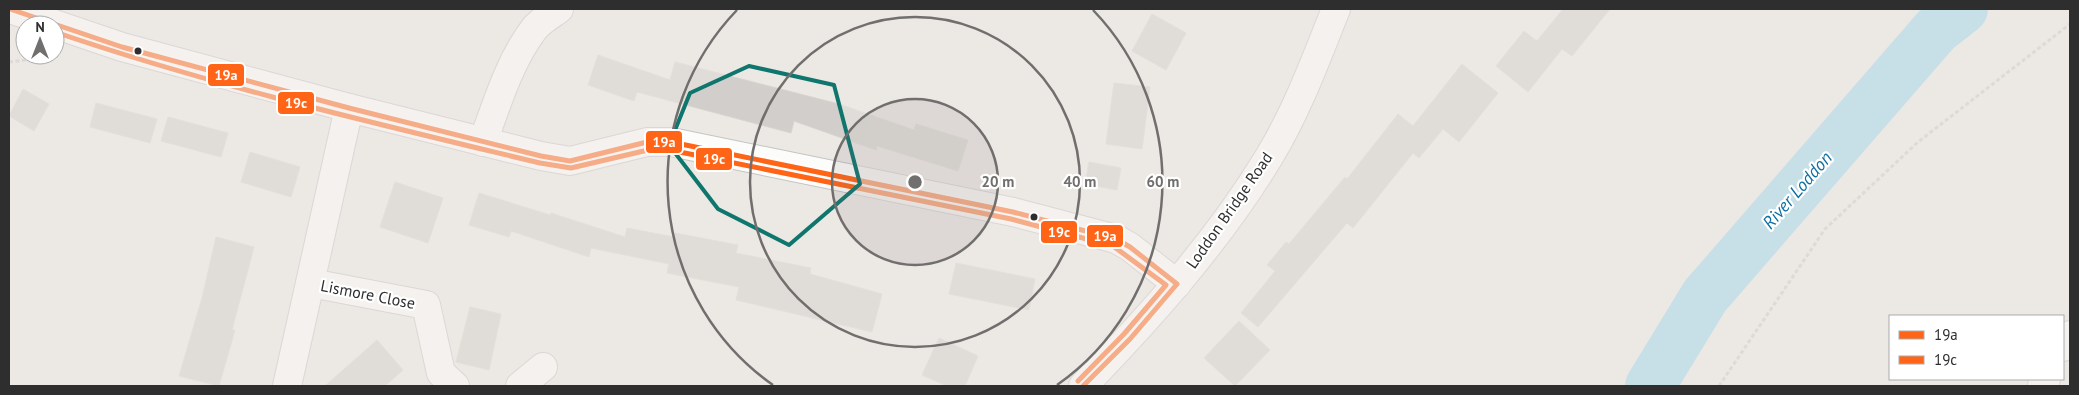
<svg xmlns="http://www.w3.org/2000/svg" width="2079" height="395" viewBox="0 0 2079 395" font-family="'PT Sans',sans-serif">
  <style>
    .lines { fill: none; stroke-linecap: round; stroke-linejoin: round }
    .river { stroke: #99d6ec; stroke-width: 50 }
    .building { fill: #d1cecb; stroke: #d7d4d0 }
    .minor-casing { stroke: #c5c4c5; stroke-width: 30 }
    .path { stroke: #c9c9c8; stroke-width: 3; stroke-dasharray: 4 2.5; stroke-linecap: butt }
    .minor { stroke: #fcfcfb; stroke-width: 28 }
    .bus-1-casing { stroke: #fff; stroke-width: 9 }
    .bus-2-casing { stroke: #fff; stroke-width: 9 }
    .bus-1 { stroke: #ff6417; stroke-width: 5 }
    .bus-2 { stroke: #ff6417; stroke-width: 5 }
    .marked { fill: none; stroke: #0f766e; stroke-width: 4; stroke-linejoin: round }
    .ring { fill: none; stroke: #706f6e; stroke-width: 2.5 }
    .bus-dot { fill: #2e2e2e; stroke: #fff; stroke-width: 2 }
    .labels { text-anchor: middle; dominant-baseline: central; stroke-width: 4.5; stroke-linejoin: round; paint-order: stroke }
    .street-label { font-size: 16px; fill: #2e2e2e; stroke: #fff }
    .water-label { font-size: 18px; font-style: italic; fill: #0d6fa3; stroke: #fff }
    .centre { fill: #706f6e; stroke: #fff; stroke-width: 2.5 }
    .ring-label { font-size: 15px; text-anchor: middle; font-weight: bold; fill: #706f6e; stroke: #fff; stroke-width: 4.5; stroke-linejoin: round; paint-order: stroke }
    .line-badge { stroke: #fff; stroke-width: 2 }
    .badge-label { font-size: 14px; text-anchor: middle; font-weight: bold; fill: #fff }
  </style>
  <rect width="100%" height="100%" fill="#ece8e4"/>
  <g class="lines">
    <!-- river -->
    <polyline class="river" points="1650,386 1705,296 1936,30 1963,9"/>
  </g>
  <!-- building -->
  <g class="building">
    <polygon points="1563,9 1610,9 1572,56 1562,49 1528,92 1496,66 1524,31 1537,41"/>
    <polygon points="1152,14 1186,33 1166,70 1132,51"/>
    <polygon points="598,55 670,80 675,62 839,104 914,130 916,124 968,140 958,171 877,146 876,150 794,121 791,133 637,92 634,101 588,85"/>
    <polygon points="1462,64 1498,93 1459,142 1443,129 1419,158 1413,153 1353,228 1347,223 1258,327 1241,313 1275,271 1267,265 1286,242 1289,244 1345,177 1347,179 1398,114 1413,126"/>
    <polygon points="1114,83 1150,87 1142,149 1106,144"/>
    <polygon points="23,89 49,104 34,131 9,116"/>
    <polygon points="96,103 157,119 150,143 90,127"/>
    <polygon points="168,117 228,133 221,157 161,141"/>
    <polygon points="250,152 300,167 291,197 241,182"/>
    <polygon points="1089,162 1121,168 1117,190 1085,184"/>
    <polygon points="395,182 443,198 428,243 380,227"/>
    <polygon points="479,193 550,215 551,213 625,237 627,228 674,237 675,233 738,245 736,253 811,268 810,274 882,294 872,332 736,300 739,287 667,273 669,264 591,248 589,257 511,231 509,237 469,225"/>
    <polygon points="216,237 254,247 232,330 235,330 219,386 179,376 202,298"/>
    <polygon points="956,263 1035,279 1029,310 949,294"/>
    <polygon points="470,307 501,314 489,370 456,362"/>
    <polygon points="1239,321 1270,350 1235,386 1204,358"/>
    <polygon points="939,338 978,356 965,386 947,386 922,375"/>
    <polygon points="377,340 403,370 385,386 325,386"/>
  </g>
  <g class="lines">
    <!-- minor casing -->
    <g class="minor-casing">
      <g id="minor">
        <polyline points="10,9 122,47 349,108 541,156 570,161 647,142 671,142 1013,212 1116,239 1130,247 1177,284"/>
        <path d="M483 142C496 106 510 60 534 29 540 21 551 15 559 9"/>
        <polyline points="311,283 426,305 441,373 455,386"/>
        <polyline points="2063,347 2070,335"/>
        <polyline points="287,386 349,108"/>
        <polyline points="520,386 543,367"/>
        <path d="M1083 386C1151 316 1218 241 1269 157 1297 111 1316 59 1336 9"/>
        <polyline points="2042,386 2046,379"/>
      </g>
    </g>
    <!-- path -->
    <g class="path">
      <polyline points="9,62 60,56"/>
      <polyline points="1719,386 1825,229 1918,142 2070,24"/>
    </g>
    <!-- minor -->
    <use href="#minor" class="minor"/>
    <!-- bus-1 casing -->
    <g class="bus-1-casing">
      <polyline id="bus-1" points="10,9 122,47 349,108 541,156 570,161 647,142 671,142 1013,212 1116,239 1130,247 1177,284 1130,339 1083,386"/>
    </g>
    <!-- bus-2 casing -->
    <g class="bus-2-casing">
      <path id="bus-2" d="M55 32C213 86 378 124 540 163L571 168 648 150H670L1011 219 1113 246 1166 285 1124 334 1078 381"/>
    </g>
    <!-- bus-1 -->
    <use href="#bus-1" class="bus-1"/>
    <!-- bus-2 -->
    <use href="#bus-2" class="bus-2"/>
  </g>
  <!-- marked area -->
  <path d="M0 0H2079V395H0ZM749 66 834 85 860 184 789 245 718 209 669 145 690 93Z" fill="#ece8e4" fill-opacity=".55" fill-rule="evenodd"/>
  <path class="marked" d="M749 66 834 85 860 184 789 245 718 209 669 145 690 93Z"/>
  <!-- distance rings -->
  <circle cx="915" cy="182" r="83" fill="#706f6e" fill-opacity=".12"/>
  <g class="ring">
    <circle cx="915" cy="182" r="83"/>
    <circle cx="915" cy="182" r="165"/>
    <path d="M773 385A248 248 0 0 1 737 10M1093 10A248 248 0 0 1 1057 385"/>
  </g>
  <!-- markers -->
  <g class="bus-dot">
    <circle cx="138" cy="51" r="4.5"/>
    <circle cx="1034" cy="217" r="4.5"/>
  </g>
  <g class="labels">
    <!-- street labels -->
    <g class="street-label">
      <text transform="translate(1229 210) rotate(-55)">Loddon Bridge Road</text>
      <text transform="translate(368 294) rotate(11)">Lismore Close</text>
    </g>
    <!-- water labels -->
    <g class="water-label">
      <text transform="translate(1797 190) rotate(-49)">River Loddon</text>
    </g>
  </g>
  <circle cx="915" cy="182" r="8" class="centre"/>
  <g class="ring-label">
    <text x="998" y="187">20 m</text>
    <text x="1080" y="187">40 m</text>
    <text x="1163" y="187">60 m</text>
  </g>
  <g class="line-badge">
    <rect x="207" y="63" width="38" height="24" rx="5" fill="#ff6417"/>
    <rect x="277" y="91" width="38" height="24" rx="5" fill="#ff6417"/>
    <rect x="645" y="130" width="38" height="24" rx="5" fill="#ff6417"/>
    <rect x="695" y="147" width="38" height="24" rx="5" fill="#ff6417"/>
    <rect x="1040" y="220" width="38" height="24" rx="5" fill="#ff6417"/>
    <rect x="1086" y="224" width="38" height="24" rx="5" fill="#ff6417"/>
  </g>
  <g class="badge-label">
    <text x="226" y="80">19a</text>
    <text x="296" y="108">19c</text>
    <text x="664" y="147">19a</text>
    <text x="714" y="164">19c</text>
    <text x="1059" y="237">19c</text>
    <text x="1105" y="241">19a</text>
  </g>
  <!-- border -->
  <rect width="2079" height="395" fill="none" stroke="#2e2e2e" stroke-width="20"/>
  <!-- legend -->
  <rect x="1889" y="315" width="175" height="65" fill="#ffffff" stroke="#ababab"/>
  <rect x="1899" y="331" width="25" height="8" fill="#ff6417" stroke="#ababab"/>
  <text x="1934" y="340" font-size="15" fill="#2e2e2e">19a</text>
  <rect x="1899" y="356" width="25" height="8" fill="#ff6417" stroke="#ababab"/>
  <text x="1934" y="365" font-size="15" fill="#2e2e2e">19c</text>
  <!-- north arrow -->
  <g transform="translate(40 40)"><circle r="24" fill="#ffffff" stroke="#ababab"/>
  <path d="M0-4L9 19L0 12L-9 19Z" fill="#706f6e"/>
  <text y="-8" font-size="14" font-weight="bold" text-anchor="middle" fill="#2e2e2e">N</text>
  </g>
</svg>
